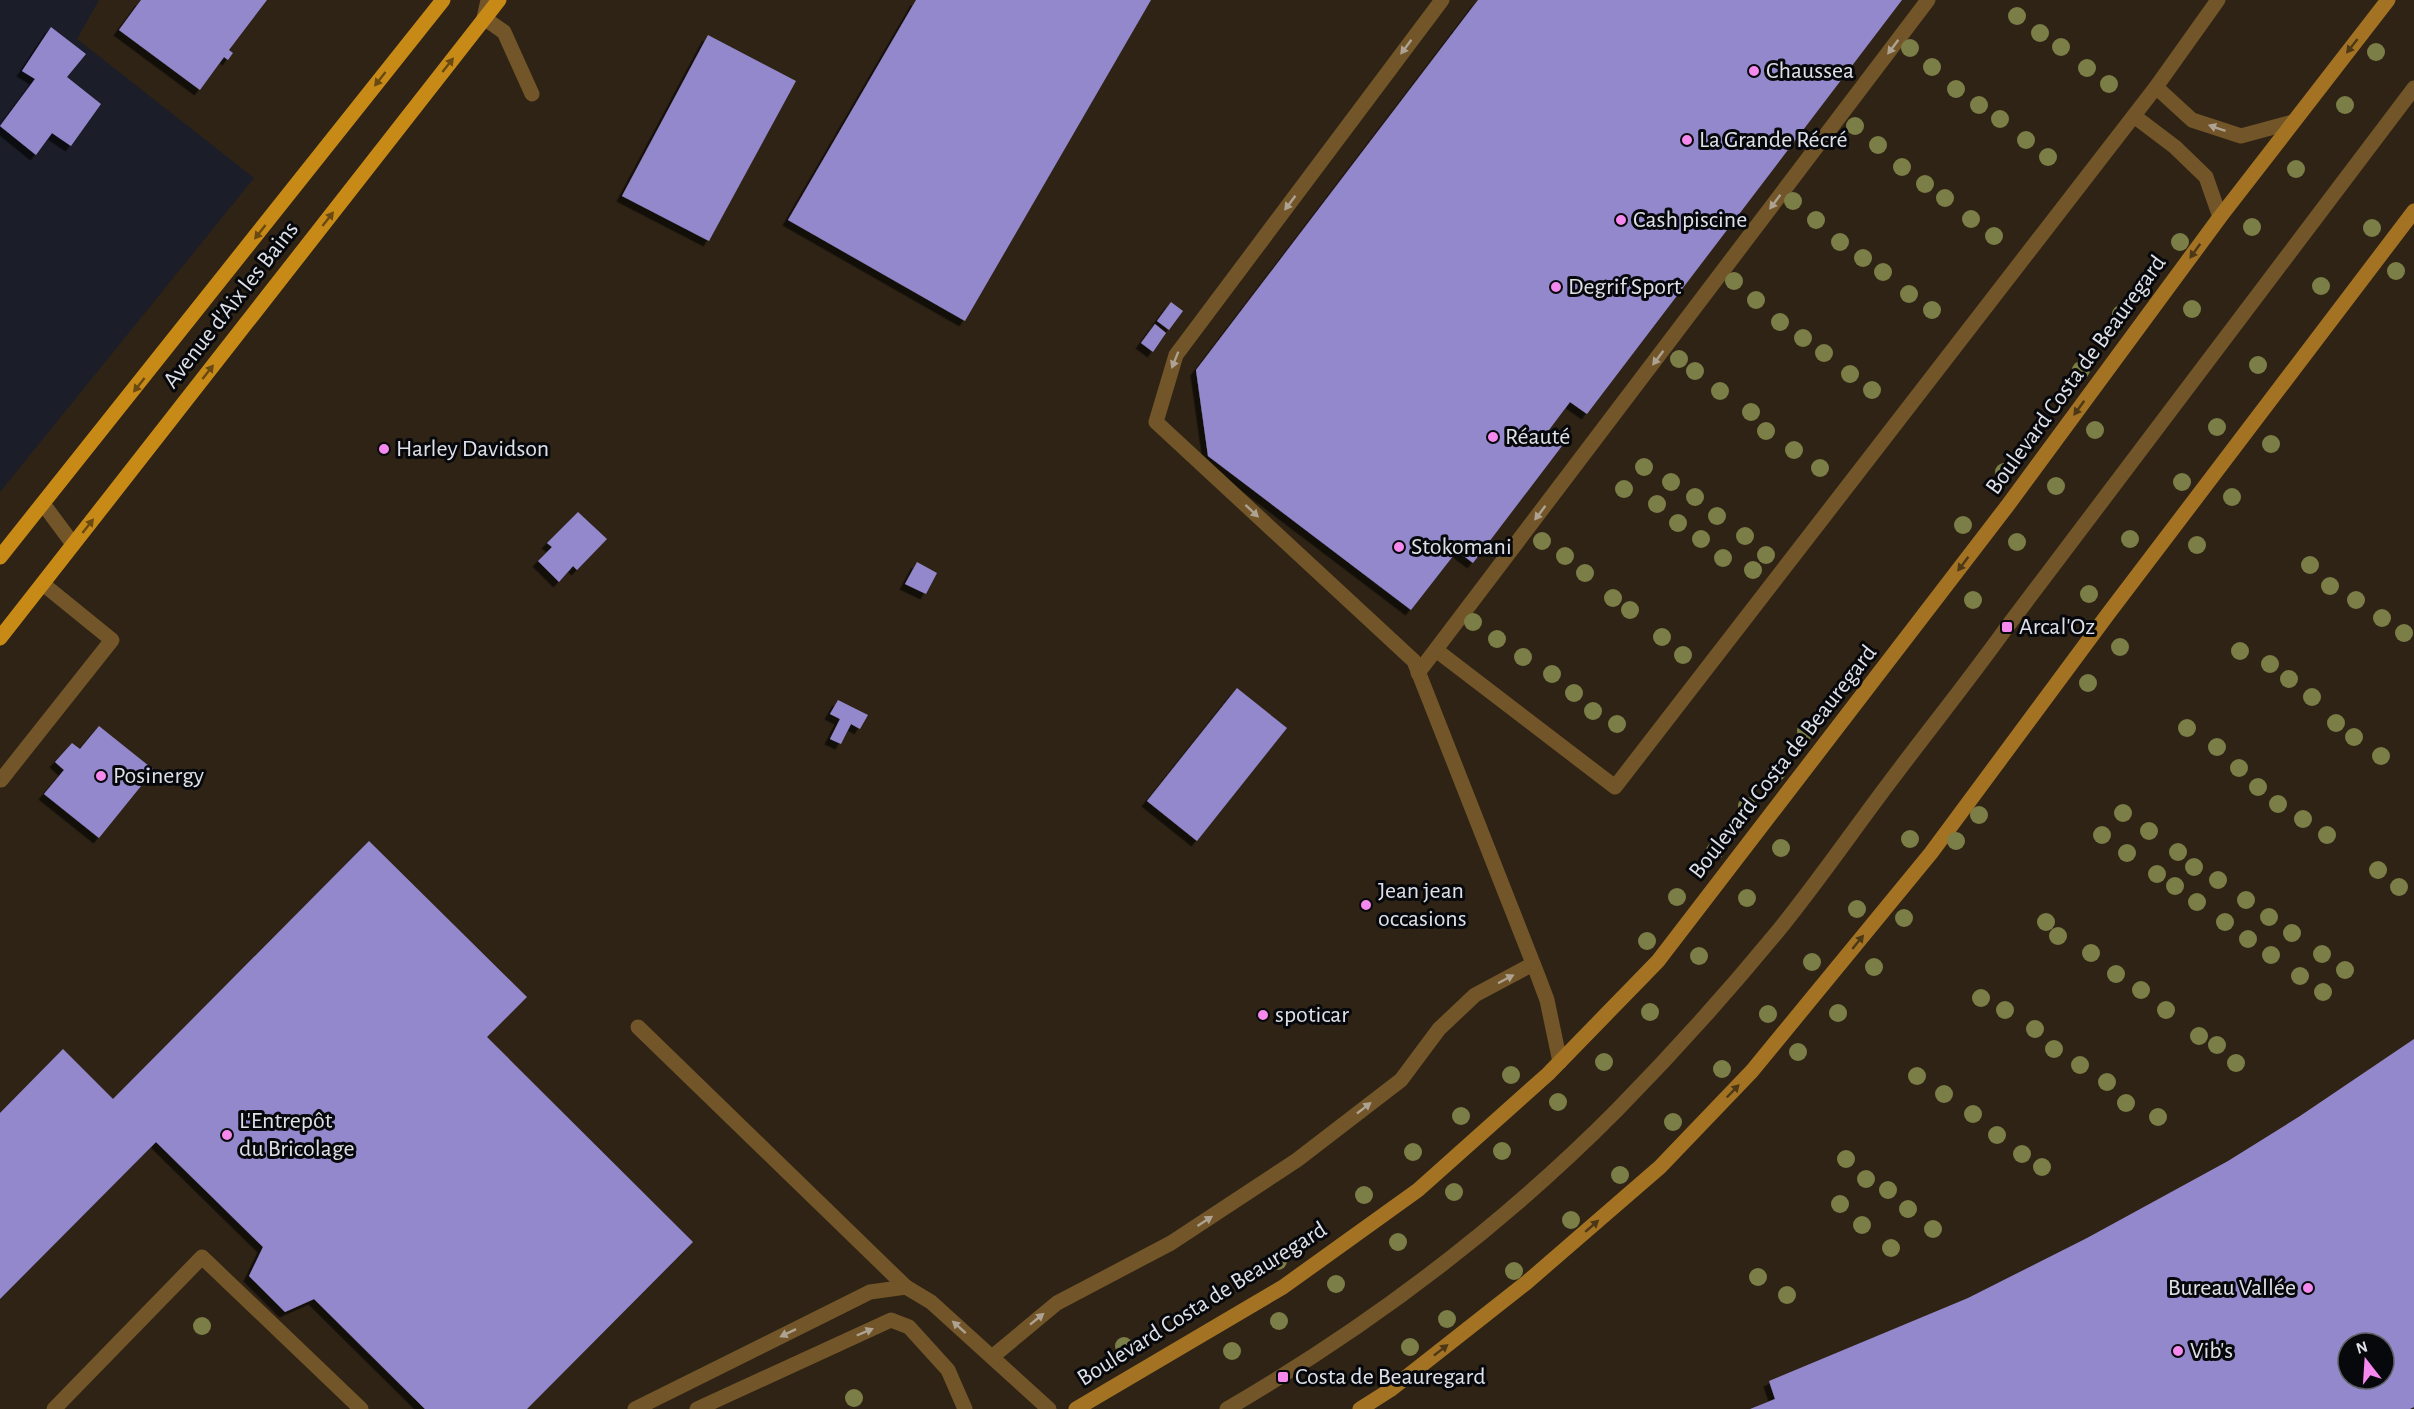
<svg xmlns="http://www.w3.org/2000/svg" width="2414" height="1409" viewBox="0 0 2414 1409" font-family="'Alegreya Sans',sans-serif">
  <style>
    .commercial { fill: #2e2315; fill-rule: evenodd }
    .building { fill: #9488cd; fill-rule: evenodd; filter: url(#shadow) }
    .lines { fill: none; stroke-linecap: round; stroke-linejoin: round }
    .lane { stroke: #725528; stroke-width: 15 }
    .secondary { stroke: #a37323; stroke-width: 15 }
    .primary { stroke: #c88a16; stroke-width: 15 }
    .tree { fill: #7c7e47 }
    .oneway { fill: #4d3816 }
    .oneway2 { fill: #aea292 }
    .oneway3 { fill: #684911 }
    .poi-dot { fill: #f689ed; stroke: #07080c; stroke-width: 2 }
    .labels { text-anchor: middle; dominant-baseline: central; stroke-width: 6; stroke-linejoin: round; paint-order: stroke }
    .poi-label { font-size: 24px; fill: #dfe1e9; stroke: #07080c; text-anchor: start }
    .street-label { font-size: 24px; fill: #dfe1e9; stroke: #07080c }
  </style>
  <defs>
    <filter id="shadow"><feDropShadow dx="-5.5" dy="5.5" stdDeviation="0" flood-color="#0009"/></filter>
  </defs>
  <rect width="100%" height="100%" fill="#1b1d28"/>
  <!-- commercial -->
  <path class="commercial" d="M99 0H2414V1409H0V492L254 178 77 39ZM2348 1343H2384V1379H2348Z"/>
  <!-- building -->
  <g class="building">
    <polygon points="141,0 267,0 229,50 233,53 228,60 224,57 200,90 119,30"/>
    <polygon points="916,0 1151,0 965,321 788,220"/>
    <polygon points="1478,0 1902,0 1587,414 1570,402 1549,430 1565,442 1473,563 1457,551 1411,610 1208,456 1196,370"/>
    <polygon points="51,27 86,54 67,77 101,104 71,146 52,133 36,155 0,126 35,79 22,71"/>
    <polygon points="708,35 796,81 709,241 622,196"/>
    <polygon points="1171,302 1183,311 1169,330 1157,321"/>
    <polygon points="1155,324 1166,333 1153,352 1141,343"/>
    <polygon points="578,512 607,539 577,570 573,566 559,582 538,561 552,547 547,543"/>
    <polygon points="917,562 937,573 926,594 905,584"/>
    <polygon points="1237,688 1287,728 1197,841 1147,801"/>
    <polygon points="838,700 868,715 860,729 851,724 841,744 830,739 840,719 830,714"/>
    <polygon points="99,726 154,770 99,838 44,794 64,770 55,762 72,743 80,749"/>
    <polygon points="369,841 527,997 487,1037 693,1242 527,1409 425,1409 314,1299 285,1312 249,1276 263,1247 156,1142 0,1299 0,1113 63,1049 113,1099"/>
    <path d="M2414 1039V1407L2410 1409H1750L1775 1399 1769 1381 1968 1298 2087 1238 2228 1161 2300 1116ZM2348 1343H2384V1379H2348Z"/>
  </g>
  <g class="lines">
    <!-- lane -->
    <g class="lane">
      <polyline points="488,0 484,18 504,32 532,94"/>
      <polyline points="1442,0 1176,355 1156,422 1414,661 1538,976 1547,1000 1560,1062"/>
      <polyline points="2218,0 2156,87 2192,120 2241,136 2293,122"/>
      <polyline points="2134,116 2175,147 2206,177 2220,217"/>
      <polyline points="44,505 73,544"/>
      <polyline points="1436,650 1615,787 2156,87"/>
      <polyline points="1418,673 1928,0"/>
      <polyline points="1,780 112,640 43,584"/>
      <polyline points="638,1027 906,1287"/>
      <polyline points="992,1357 1057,1303 1171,1243 1297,1160 1401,1080 1439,1029 1475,995 1533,964"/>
      <polyline points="54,1409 202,1257 361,1409"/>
      <polyline points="635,1409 870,1292 906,1287 931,1302 1049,1409"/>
      <polyline points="697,1409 891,1320 909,1327 948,1370 965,1409"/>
      <path d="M1227 1409C1368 1327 1502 1226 1617 1110 1673 1053 1727 993 1778 931 1817 883 1852 832 1889 783 1928 731 1969 680 2007 627L2414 88"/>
    </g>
    <!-- secondary -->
    <g class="secondary">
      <polyline points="1076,1409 1283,1287 1418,1190 1548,1074 1658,961 2008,505 2220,217 2388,0"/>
      <polyline points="1360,1409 1390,1390 1526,1283 1660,1167 1752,1071 1931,853 2108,614 2414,211"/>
    </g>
    <!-- primary -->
    <g class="primary">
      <polyline points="0,557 443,0"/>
      <polyline points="0,638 499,0"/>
    </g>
  </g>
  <!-- trees -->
  <g class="tree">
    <circle cx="2017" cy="16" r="9"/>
    <circle cx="2040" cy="33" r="9"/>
    <circle cx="2061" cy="47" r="9"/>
    <circle cx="1910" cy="48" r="9"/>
    <circle cx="2376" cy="52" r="9"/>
    <circle cx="1932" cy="67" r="9"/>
    <circle cx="2087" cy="68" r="9"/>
    <circle cx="2109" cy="84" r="9"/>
    <circle cx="1956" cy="89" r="9"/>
    <circle cx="1979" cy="105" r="9"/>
    <circle cx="2345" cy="105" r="9"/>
    <circle cx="2000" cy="119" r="9"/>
    <circle cx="1855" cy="126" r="9"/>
    <circle cx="2026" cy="140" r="9"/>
    <circle cx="1878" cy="145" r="9"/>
    <circle cx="2048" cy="157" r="9"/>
    <circle cx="1902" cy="167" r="9"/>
    <circle cx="2296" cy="169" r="9"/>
    <circle cx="1925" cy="184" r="9"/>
    <circle cx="1945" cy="198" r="9"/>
    <circle cx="1793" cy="201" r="9"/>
    <circle cx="1971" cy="219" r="9"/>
    <circle cx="1816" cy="220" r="9"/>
    <circle cx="2252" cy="227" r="9"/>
    <circle cx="2372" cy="228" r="9"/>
    <circle cx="1994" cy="236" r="9"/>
    <circle cx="1840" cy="242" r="9"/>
    <circle cx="2180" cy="242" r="9"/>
    <circle cx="1863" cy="258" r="9"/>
    <circle cx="2396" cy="271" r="9"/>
    <circle cx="1883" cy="272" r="9"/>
    <circle cx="1734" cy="281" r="9"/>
    <circle cx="2321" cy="286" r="9"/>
    <circle cx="1909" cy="294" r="9"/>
    <circle cx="1756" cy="300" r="9"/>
    <circle cx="2192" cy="309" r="9"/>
    <circle cx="1932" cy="310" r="9"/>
    <circle cx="2121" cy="314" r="9"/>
    <circle cx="1780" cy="322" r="9"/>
    <circle cx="1803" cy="338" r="9"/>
    <circle cx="1824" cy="353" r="9"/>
    <circle cx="1679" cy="359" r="9"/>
    <circle cx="2258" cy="365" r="9"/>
    <circle cx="2081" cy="370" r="9"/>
    <circle cx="1695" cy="371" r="9"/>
    <circle cx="1850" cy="374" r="9"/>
    <circle cx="1872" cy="390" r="9"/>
    <circle cx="1720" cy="391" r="9"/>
    <circle cx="1751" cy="412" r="9"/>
    <circle cx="2217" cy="427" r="9"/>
    <circle cx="2095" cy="430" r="9"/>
    <circle cx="1766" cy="431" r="9"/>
    <circle cx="2271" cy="444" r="9"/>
    <circle cx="1794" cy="450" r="9"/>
    <circle cx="1644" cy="467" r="9"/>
    <circle cx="1820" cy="468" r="9"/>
    <circle cx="2004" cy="472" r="9"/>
    <circle cx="1671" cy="482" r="9"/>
    <circle cx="2182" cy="482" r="9"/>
    <circle cx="2056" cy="486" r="9"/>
    <circle cx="1624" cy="489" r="9"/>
    <circle cx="1695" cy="497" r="9"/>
    <circle cx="2232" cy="497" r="9"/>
    <circle cx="1657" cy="504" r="9"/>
    <circle cx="1717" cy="516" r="9"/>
    <circle cx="1678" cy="523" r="9"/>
    <circle cx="1963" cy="525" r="9"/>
    <circle cx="1745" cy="536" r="9"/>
    <circle cx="1701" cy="539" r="9"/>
    <circle cx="2130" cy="539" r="9"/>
    <circle cx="1542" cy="541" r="9"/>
    <circle cx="2017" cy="542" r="9"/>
    <circle cx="2197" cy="545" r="9"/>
    <circle cx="1766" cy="555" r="9"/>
    <circle cx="1565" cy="556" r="9"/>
    <circle cx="1723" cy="558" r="9"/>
    <circle cx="2310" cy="565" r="9"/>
    <circle cx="1753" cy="570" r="9"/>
    <circle cx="1585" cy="573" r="9"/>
    <circle cx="2330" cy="586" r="9"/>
    <circle cx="2089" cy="594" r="9"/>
    <circle cx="1613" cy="598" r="9"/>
    <circle cx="1973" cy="600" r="9"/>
    <circle cx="2356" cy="600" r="9"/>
    <circle cx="1630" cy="610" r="9"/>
    <circle cx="2382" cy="618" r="9"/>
    <circle cx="1473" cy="622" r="9"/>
    <circle cx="2404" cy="633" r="9"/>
    <circle cx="1662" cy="637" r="9"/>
    <circle cx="1497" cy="639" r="9"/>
    <circle cx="2120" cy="647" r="9"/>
    <circle cx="2240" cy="651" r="9"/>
    <circle cx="1683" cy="655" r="9"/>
    <circle cx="1523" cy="657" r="9"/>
    <circle cx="2270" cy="664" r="9"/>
    <circle cx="1552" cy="674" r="9"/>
    <circle cx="2289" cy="679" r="9"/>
    <circle cx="2088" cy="683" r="9"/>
    <circle cx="1574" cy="693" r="9"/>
    <circle cx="2312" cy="697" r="9"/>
    <circle cx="1593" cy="711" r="9"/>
    <circle cx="2336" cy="723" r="9"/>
    <circle cx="1617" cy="724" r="9"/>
    <circle cx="2187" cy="728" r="9"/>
    <circle cx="1806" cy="731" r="9"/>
    <circle cx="2354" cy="737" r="9"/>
    <circle cx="2217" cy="747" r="9"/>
    <circle cx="2381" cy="756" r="9"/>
    <circle cx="2239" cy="768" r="9"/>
    <circle cx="1777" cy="772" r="9"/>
    <circle cx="2258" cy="787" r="9"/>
    <circle cx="2278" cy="804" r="9"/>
    <circle cx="1747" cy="806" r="9"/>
    <circle cx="2123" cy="813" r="9"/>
    <circle cx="1979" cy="815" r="9"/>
    <circle cx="2303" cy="819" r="9"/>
    <circle cx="2149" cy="831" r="9"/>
    <circle cx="2102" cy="835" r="9"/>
    <circle cx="2327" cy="835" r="9"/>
    <circle cx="1910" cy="839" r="9"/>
    <circle cx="1956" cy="841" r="9"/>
    <circle cx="1781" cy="848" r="9"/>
    <circle cx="1715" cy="851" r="9"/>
    <circle cx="2178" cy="852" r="9"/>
    <circle cx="2127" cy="853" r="9"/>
    <circle cx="2194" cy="867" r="9"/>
    <circle cx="2378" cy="870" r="9"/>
    <circle cx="2157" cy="874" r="9"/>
    <circle cx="2218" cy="880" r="9"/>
    <circle cx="2175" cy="886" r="9"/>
    <circle cx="2399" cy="887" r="9"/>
    <circle cx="1677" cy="897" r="9"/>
    <circle cx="1747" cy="898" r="9"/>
    <circle cx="2246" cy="900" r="9"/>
    <circle cx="2197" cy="902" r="9"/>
    <circle cx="1857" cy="909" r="9"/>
    <circle cx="2269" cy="917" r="9"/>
    <circle cx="1904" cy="918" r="9"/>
    <circle cx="2046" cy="922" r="9"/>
    <circle cx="2225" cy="922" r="9"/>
    <circle cx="2292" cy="933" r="9"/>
    <circle cx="2058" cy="936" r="9"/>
    <circle cx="2248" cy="939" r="9"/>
    <circle cx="1647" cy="941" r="9"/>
    <circle cx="2091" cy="953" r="9"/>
    <circle cx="2322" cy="954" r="9"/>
    <circle cx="2271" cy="955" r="9"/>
    <circle cx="1699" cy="956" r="9"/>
    <circle cx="1812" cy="962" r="9"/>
    <circle cx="1874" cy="967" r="9"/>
    <circle cx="2345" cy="970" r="9"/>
    <circle cx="2116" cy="974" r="9"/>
    <circle cx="2300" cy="976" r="9"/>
    <circle cx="2141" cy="990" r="9"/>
    <circle cx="2323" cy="992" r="9"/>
    <circle cx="1981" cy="998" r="9"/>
    <circle cx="2005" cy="1010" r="9"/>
    <circle cx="2166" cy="1010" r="9"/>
    <circle cx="1650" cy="1012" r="9"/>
    <circle cx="1838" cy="1013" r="9"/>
    <circle cx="1768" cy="1014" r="9"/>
    <circle cx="2035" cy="1029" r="9"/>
    <circle cx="2199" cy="1036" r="9"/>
    <circle cx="2217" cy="1045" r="9"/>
    <circle cx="2054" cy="1049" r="9"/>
    <circle cx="1798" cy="1052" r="9"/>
    <circle cx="1604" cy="1062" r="9"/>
    <circle cx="2236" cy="1063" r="9"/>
    <circle cx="2080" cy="1065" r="9"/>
    <circle cx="1722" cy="1069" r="9"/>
    <circle cx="1511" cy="1075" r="9"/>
    <circle cx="1917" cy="1076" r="9"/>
    <circle cx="2107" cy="1082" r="9"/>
    <circle cx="1944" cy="1094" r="9"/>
    <circle cx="1558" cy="1102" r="9"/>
    <circle cx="2126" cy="1103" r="9"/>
    <circle cx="1973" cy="1114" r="9"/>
    <circle cx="1461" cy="1116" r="9"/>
    <circle cx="2158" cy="1117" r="9"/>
    <circle cx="1673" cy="1122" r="9"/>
    <circle cx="1997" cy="1135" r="9"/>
    <circle cx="1502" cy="1151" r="9"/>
    <circle cx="1413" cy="1152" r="9"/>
    <circle cx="2022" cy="1154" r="9"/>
    <circle cx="1846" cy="1159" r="9"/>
    <circle cx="2042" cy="1167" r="9"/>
    <circle cx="1620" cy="1175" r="9"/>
    <circle cx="1866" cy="1179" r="9"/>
    <circle cx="1888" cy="1190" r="9"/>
    <circle cx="1454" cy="1192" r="9"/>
    <circle cx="1364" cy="1195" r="9"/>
    <circle cx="1840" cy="1204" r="9"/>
    <circle cx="1908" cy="1209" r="9"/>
    <circle cx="1571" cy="1220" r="9"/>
    <circle cx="1862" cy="1225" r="9"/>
    <circle cx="1933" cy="1229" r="9"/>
    <circle cx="1398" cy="1242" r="9"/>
    <circle cx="1891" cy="1248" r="9"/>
    <circle cx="1278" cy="1261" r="9"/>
    <circle cx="1514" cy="1271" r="9"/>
    <circle cx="1758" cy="1277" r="9"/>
    <circle cx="1336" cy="1284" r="9"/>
    <circle cx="1787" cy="1295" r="9"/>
    <circle cx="1447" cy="1319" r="9"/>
    <circle cx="1279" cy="1321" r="9"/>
    <circle cx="202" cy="1326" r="9"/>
    <circle cx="1124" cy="1346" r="9"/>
    <circle cx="1410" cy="1347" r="9"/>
    <circle cx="1232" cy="1351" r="9"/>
    <circle cx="854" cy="1398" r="9"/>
  </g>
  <!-- one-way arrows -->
  <defs><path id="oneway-solid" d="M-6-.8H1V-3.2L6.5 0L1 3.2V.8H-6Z" transform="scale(1.5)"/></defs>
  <g class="oneway">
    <use href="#oneway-solid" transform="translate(2352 46) rotate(128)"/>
    <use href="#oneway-solid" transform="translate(2195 251) rotate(126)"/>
    <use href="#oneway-solid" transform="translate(2079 408) rotate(126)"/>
    <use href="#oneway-solid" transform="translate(1963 564) rotate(127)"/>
    <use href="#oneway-solid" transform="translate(1858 942) rotate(-51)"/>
    <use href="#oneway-solid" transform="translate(1733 1091) rotate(-46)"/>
    <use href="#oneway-solid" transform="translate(1592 1226) rotate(-41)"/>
    <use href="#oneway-solid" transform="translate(1441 1350) rotate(-38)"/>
  </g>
  <g class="oneway2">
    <use href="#oneway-solid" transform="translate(1406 47) rotate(127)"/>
    <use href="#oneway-solid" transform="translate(1893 47) rotate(127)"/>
    <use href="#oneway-solid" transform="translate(2217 128) rotate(-161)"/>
    <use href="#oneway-solid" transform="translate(1775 202) rotate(127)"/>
    <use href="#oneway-solid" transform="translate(1290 203) rotate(127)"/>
    <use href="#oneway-solid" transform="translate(1658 358) rotate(127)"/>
    <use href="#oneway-solid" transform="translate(1175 360) rotate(112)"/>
    <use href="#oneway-solid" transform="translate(1252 511) rotate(43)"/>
    <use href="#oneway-solid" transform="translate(1540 513) rotate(127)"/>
    <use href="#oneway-solid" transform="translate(1506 979) rotate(-28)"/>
    <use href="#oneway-solid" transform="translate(1364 1108) rotate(-38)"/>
    <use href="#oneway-solid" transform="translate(1205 1221) rotate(-33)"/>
    <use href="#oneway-solid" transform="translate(1037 1319) rotate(-39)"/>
    <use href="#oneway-solid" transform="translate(959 1327) rotate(-138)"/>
    <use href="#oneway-solid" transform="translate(865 1332) rotate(-23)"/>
    <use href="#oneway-solid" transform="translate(788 1333) rotate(154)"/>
  </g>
  <g class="oneway3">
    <use href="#oneway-solid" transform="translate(448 65) rotate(-52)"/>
    <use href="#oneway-solid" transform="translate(380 79) rotate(128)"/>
    <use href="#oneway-solid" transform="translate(328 219) rotate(-52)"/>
    <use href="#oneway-solid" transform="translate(260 232) rotate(128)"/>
    <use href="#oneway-solid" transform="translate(208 372) rotate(-52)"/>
    <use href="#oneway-solid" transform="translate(139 385) rotate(128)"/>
    <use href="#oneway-solid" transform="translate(88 526) rotate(-52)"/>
  </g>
  <!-- markers -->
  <g class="poi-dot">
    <circle cx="1754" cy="71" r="6"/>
    <circle cx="1687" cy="140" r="6"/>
    <circle cx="1621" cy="220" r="6"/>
    <circle cx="1556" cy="287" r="6"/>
    <circle cx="1493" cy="437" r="6"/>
    <circle cx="384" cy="449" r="6"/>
    <circle cx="1399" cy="547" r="6"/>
    <rect x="2001" y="621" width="12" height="12" rx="3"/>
    <circle cx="101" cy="776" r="6"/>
    <circle cx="1366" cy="905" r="6"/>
    <circle cx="1263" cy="1015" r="6"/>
    <circle cx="227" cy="1135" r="6"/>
    <circle cx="2308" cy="1288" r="6"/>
    <circle cx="2178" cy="1351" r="6"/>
    <rect x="1277" y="1371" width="12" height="12" rx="3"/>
  </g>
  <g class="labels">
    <!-- poi labels -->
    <g class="poi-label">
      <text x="1766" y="71">Chaussea</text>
      <text x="1699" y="140">La Grande Récré</text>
      <text x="1633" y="220">Cash piscine</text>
      <text x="1568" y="287">Degrif Sport</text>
      <text x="1505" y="437">Réauté</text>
      <text x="396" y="449">Harley Davidson</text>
      <text x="1411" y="547">Stokomani</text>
      <text x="2019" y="627">Arcal'Oz</text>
      <text x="113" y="776">Posinergy</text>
      <text x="1378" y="891">Jean jean<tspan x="1378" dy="28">occasions</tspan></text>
      <text x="1275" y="1015">spoticar</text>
      <text x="239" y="1121">L'Entrepôt<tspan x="239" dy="28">du Bricolage</tspan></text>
      <text x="2296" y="1288" text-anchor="end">Bureau Vallée</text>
      <text x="2190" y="1351">Vib's</text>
      <text x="1295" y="1377">Costa de Beauregard</text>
    </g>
    <!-- street labels -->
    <g class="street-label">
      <text transform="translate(231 305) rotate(-52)">Avenue d'Aix les Bains</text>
      <text transform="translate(2076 375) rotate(-54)">Boulevard Costa de Beauregard</text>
      <text transform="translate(1783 762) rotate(-52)">Boulevard Costa de Beauregard</text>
      <text transform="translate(1202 1304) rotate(-32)">Boulevard Costa de Beauregard</text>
    </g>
  </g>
  <!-- north arrow -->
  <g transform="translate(2366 1361) rotate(343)"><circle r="28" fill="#07080c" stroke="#5d5f64" stroke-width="1.5"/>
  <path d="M0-4.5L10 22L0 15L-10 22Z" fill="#f689ed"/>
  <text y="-9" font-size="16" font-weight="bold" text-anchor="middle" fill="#dfe1e9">N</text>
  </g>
</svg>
